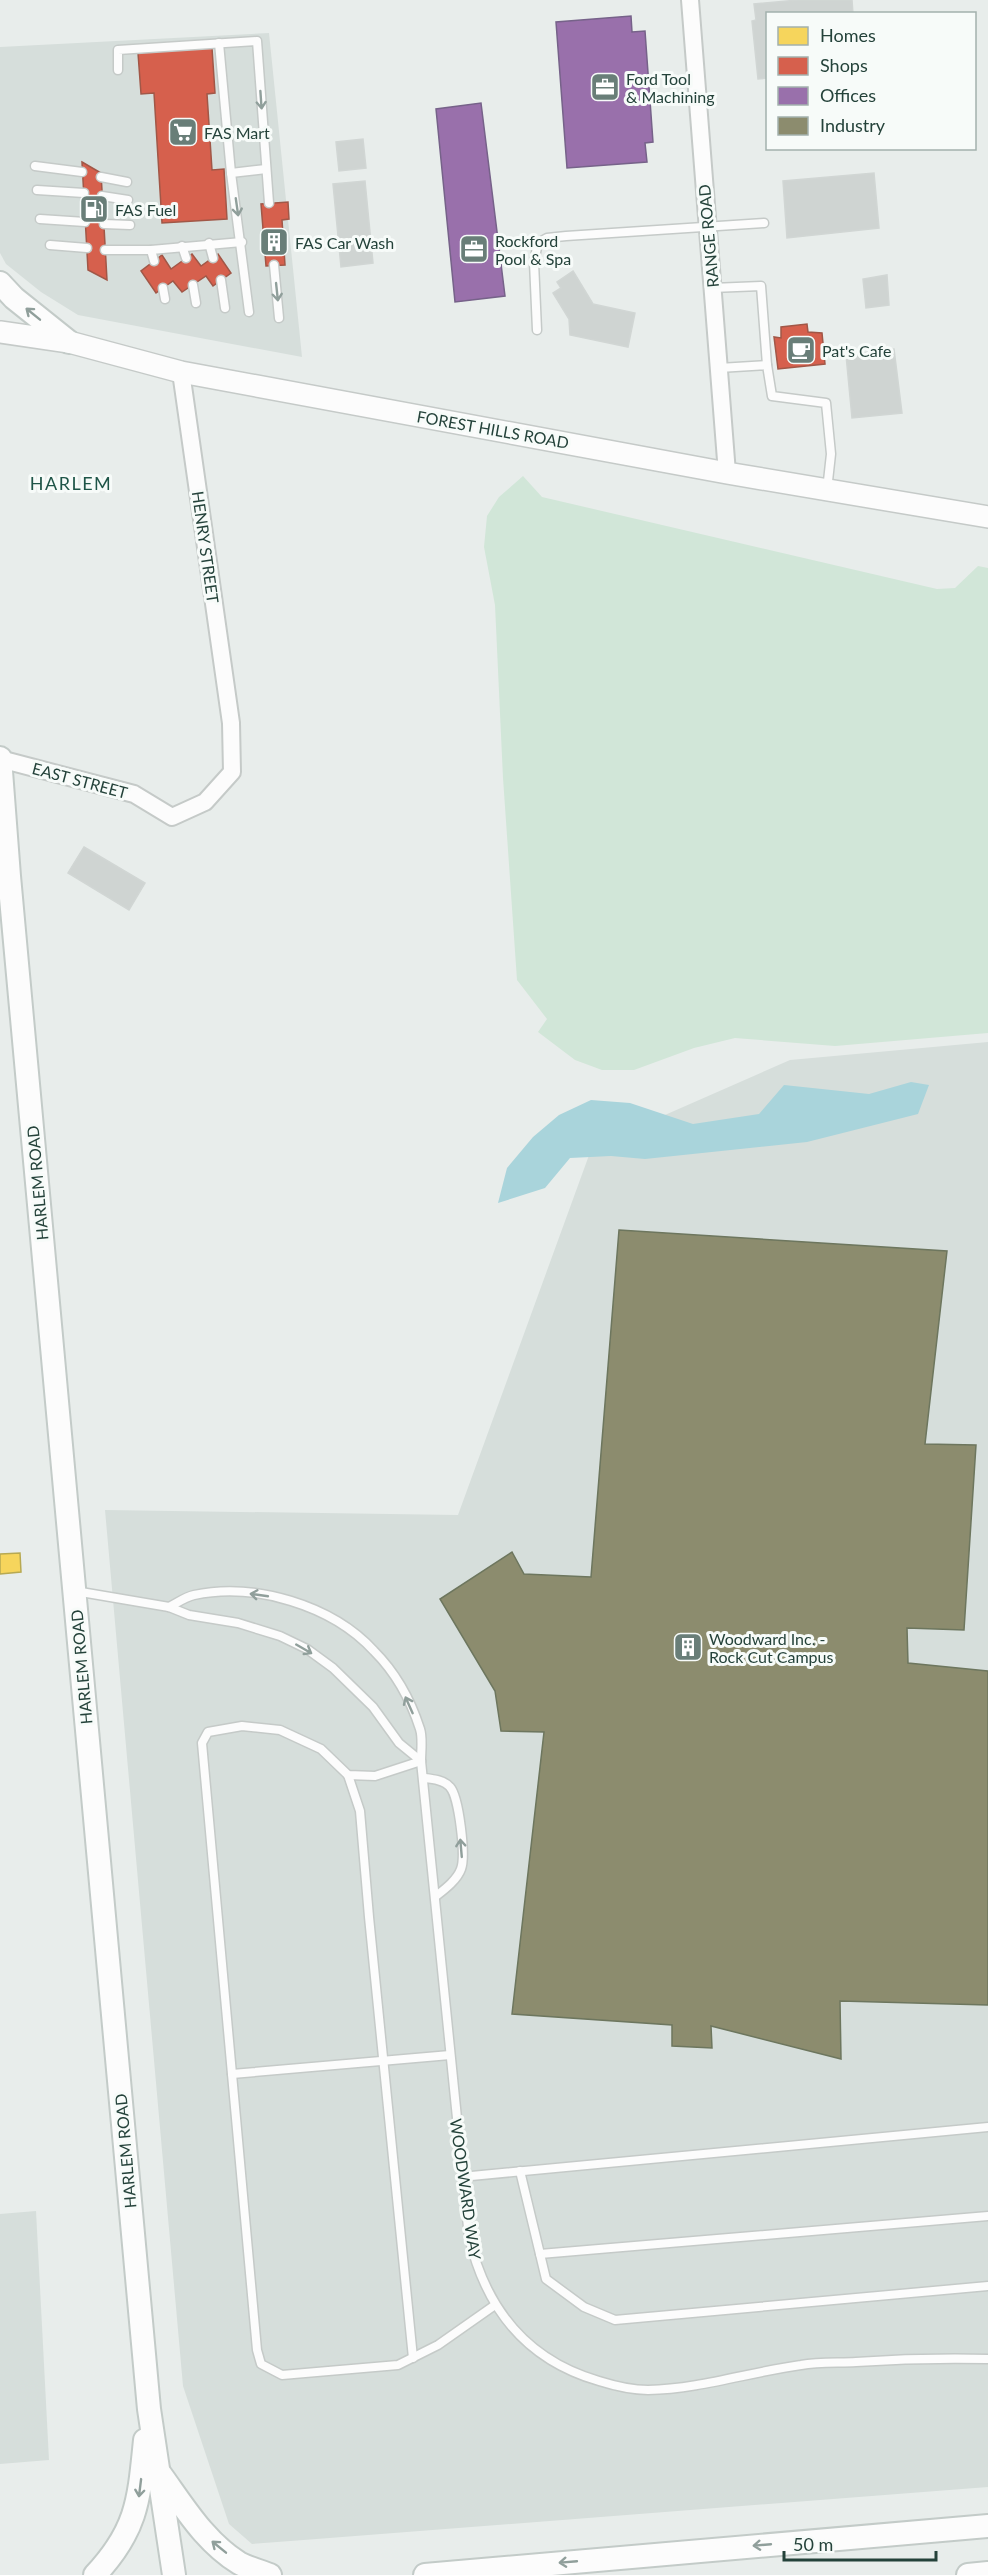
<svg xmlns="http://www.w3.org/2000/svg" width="988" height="2575" viewBox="0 0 988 2575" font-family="Lato,sans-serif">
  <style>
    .built { fill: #d6dedb }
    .green { fill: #d1e6d8 }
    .water { fill: #a9d4db }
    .homes { fill: #f6d55c; stroke: #b7a952; stroke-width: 1.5 }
    .shops { fill: #d6604d; stroke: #a15747; stroke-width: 1.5 }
    .offices { fill: #9970ab; stroke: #766289; stroke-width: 1.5 }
    .industry { fill: #8c8c6e; stroke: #6d765e; stroke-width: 1.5 }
    .building { fill: #cfd4d2; stroke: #d1d6d4; stroke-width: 1.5 }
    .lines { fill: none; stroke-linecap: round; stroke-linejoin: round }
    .service-casing { stroke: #c5cac8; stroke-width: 11 }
    .minor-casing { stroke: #c5cac8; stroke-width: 20 }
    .tertiary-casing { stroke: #c5cac8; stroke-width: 24 }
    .secondary-casing { stroke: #c3cbc8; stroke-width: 26 }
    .service { stroke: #fcfcfc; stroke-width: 8 }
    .minor { stroke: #fcfcfc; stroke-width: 16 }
    .tertiary { stroke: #fcfcfc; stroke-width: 21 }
    .secondary { stroke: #fcfcfc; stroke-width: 22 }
    .oneway { stroke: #909f9b }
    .labels { text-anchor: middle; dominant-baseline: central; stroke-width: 6; stroke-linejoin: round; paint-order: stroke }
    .poi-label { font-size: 16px; fill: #24423a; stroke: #f7fbf9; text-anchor: start }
    .street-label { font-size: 16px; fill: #24423a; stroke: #f7fbf9 }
    .neighbourhood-label { font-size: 18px; letter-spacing: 1.5px; fill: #1f5548; stroke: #f7fbf9 }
  </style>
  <rect width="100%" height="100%" fill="#e8edeb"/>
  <!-- built -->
  <g class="built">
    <polygon points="269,33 302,357 78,315 41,292 6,264 0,253 0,47"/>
    <polygon points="988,1042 988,2487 252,2544 229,2524 183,2386 105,1510 458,1515 592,1147 790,1060"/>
    <polygon points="36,2211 49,2460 0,2464 0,2214"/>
  </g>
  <!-- green -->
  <polygon class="green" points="523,476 542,497 937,589 955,588 978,566 988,568 988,1033 835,1046 735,1038 694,1048 634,1070 602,1070 575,1060 538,1032 547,1019 517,980 503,778 495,605 484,547 487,516 499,497"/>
  <!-- water -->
  <polygon class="water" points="911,1082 929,1085 918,1114 807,1142 645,1159 611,1156 570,1158 545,1188 498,1203 507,1168 533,1137 559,1115 591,1100 630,1103 693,1124 759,1114 784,1085 869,1094"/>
  <!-- homes -->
  <polygon class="homes" points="20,1553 21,1572 0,1574 0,1554"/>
  <!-- shops -->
  <g class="shops">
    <polygon points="212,48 215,93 207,94 212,170 224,169 227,219 162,223 154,93 141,94 138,53"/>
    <polygon points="82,162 101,173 107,280 88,270"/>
    <polygon points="288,202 289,219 282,220 285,265 266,266 261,204"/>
    <polygon points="192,254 201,266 218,254 231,273 213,286 206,276 182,292 173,281 156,293 141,271 162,255 171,269"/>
    <polygon points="807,324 808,332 822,333 825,364 778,369 774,337 781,338 781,327"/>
  </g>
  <!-- offices -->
  <g class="offices">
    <polygon points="631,16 632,32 645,31 653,142 645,143 647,162 567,168 556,22"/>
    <polygon points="481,103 505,296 455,302 436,109"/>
  </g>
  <!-- industry -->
  <polygon class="industry" points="619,1230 947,1251 925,1444 976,1445 964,1630 907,1628 908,1663 988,1671 988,2005 840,2001 841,2059 711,2026 712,2048 672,2046 672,2025 512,2014 544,1732 501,1731 495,1691 440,1599 512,1552 524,1574 591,1577"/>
  <!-- building -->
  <g class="building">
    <polygon points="798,0 852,0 853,14 768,14 768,78 758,79 752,21 756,20 754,4"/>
    <polygon points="363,139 366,168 339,171 336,142"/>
    <polygon points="874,173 879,228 787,238 783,181"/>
    <polygon points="365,181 373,263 341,267 333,184"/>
    <polygon points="573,271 593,304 635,313 628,347 570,335 569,319 553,293 561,288 557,282"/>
    <polygon points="887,275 889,305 866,308 863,279"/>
    <polygon points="894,349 902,413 852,418 846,355"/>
    <polygon points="84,847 145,883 129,910 68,873"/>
  </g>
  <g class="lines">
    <!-- service casing -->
    <g class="service-casing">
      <g id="service">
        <polyline points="219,43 231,173 249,312"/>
        <polyline points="118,70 118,50 257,41 269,203"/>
        <polyline points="35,166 82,172"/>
        <polyline points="231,173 266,169"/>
        <polyline points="101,177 127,182"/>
        <polyline points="37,190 84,193"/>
        <polyline points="102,196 128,200"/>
        <polyline points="40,219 85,222"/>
        <polyline points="104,224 130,225"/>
        <polyline points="209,243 213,258"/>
        <polyline points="50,245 87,248"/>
        <polyline points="182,246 186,258"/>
        <polyline points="105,250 151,250 242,242"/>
        <polyline points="151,250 154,261"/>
        <polyline points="274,265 279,318"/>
        <polyline points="221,280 225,308"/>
        <polyline points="193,285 196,303"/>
        <polyline points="163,288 165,299"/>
        <polyline points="712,288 761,286 767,365"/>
        <polyline points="537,330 534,262 538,243 547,238 566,236 764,223"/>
        <polyline points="719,368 767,365 772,396 826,403 831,454 827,490"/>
        <polyline points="75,1591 169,1607 189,1615 238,1623 280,1636 307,1649 333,1668 373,1707 399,1743 421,1761"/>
        <path d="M169 1607C177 1603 185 1597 194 1595 254 1582 332 1605 374 1651 395 1672 411 1701 420 1729 423 1738 421 1751 421 1761L469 2237C486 2309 526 2360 599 2381 615 2386 631 2390 648 2390 700 2389 750 2372 801 2365 819 2362 838 2363 856 2362 900 2359 944 2358 988 2359"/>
        <polyline points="421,1761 375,1776 348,1775 321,1749 280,1730 242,1726 208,1732 202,1743 257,2350 261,2364 282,2375 398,2365 438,2345 495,2305"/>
        <polyline points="348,1775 360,1811 369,1917 413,2358"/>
        <path d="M424 1778C433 1779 444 1780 450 1787 459 1797 466 1856 461 1869 457 1880 445 1889 436 1896"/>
        <polyline points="232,2074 450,2055"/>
        <polyline points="520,2171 546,2279 584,2307 615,2320 988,2286"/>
        <polyline points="461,2177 988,2127"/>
        <polyline points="540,2254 988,2216"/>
      </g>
    </g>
    <!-- minor casing -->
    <g class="minor-casing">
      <g id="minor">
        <polyline points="690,0 727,473"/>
        <polyline points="0,759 134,794 172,817 205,802 232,772 231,723 181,372"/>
      </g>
    </g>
    <!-- tertiary casing -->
    <g class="tertiary-casing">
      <polyline id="tertiary" points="0,332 69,342 181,372 727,473 988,517"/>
    </g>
    <!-- secondary casing -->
    <g class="secondary-casing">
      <g id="secondary">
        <polyline points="0,283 14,298 69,342"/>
        <polyline points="0,758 9,876 149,2409 174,2575"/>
        <path d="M161 2475C184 2507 205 2542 239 2563 248 2568 260 2571 270 2575"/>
        <path d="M95 2575C138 2529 139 2499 145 2440"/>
        <polyline points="425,2575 988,2526"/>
        <polyline points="968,2575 988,2573"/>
      </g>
    </g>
    <!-- service -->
    <use href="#service" class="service"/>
    <!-- minor -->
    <use href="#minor" class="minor"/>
    <!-- tertiary -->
    <use href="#tertiary" class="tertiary"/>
    <!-- secondary -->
    <use href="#secondary" class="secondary"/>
  </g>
  <!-- one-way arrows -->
  <defs><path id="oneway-shaft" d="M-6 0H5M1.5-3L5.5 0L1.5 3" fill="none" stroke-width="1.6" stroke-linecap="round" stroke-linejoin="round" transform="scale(1.5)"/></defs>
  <g class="oneway">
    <use href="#oneway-shaft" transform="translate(261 100) rotate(86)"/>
    <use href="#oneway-shaft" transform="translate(237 207) rotate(82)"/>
    <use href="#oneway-shaft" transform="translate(277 292) rotate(84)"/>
    <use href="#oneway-shaft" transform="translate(33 314) rotate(-141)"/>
    <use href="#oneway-shaft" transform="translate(259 1595) rotate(-172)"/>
    <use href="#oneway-shaft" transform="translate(304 1649) rotate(30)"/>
    <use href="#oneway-shaft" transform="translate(409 1705) rotate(-114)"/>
    <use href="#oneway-shaft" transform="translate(461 1848) rotate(-95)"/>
    <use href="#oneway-shaft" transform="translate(140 2488) rotate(97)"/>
    <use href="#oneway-shaft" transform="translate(762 2545) rotate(175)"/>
    <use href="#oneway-shaft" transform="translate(219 2547) rotate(-141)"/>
    <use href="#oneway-shaft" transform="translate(568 2562) rotate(175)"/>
  </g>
  <!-- icons -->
  <defs>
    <g id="office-square" transform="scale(1.5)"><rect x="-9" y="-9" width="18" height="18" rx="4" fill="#697e78" stroke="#f7fbf9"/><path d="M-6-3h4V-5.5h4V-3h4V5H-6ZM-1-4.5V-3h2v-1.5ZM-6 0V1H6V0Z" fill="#fff"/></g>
    <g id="supermarket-square" transform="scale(1.5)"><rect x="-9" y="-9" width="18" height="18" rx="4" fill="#697e78" stroke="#f7fbf9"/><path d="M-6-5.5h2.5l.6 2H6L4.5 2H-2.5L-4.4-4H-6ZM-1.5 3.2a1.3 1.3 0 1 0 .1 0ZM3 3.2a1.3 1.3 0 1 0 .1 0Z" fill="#fff"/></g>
    <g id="fuel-square" transform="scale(1.5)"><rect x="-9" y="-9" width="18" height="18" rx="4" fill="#697e78" stroke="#f7fbf9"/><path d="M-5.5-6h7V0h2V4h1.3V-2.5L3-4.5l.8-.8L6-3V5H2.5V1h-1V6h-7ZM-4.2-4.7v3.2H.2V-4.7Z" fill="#fff"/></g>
    <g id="building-square" transform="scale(1.5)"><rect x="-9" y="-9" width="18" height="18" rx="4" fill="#697e78" stroke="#f7fbf9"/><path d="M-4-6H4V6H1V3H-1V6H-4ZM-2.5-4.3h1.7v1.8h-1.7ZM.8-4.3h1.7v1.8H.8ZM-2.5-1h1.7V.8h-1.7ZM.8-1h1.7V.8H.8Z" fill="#fff"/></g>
    <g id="cafe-square" transform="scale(1.5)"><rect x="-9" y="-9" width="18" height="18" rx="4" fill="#697e78" stroke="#f7fbf9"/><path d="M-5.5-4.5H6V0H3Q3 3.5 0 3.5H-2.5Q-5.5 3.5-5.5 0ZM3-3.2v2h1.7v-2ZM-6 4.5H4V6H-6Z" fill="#fff"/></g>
  </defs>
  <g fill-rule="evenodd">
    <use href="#office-square" x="605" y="87"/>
    <use href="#supermarket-square" x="183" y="132"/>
    <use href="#fuel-square" x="94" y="209"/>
    <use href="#building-square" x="274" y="242"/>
    <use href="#office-square" x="474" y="249"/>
    <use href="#cafe-square" x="801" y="350"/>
    <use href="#building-square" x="688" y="1647"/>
  </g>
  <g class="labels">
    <!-- poi labels -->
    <g class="poi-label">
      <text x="626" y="78">Ford Tool<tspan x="626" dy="18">&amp; Machining</tspan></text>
      <text x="204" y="132">FAS Mart</text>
      <text x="115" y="209">FAS Fuel</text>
      <text x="495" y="240">Rockford<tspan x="495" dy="18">Pool &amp; Spa</tspan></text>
      <text x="295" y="242">FAS Car Wash</text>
      <text x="822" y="350">Pat's Cafe</text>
      <text x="709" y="1638">Woodward Inc. -<tspan x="709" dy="18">Rock Cut Campus</tspan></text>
    </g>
    <!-- street labels -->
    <g class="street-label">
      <text transform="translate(708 236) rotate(-95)">RANGE ROAD</text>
      <text transform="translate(493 429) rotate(10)">FOREST HILLS ROAD</text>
      <text transform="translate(206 547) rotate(82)">HENRY STREET</text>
      <text transform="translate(80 780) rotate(15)">EAST STREET</text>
      <text transform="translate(37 1183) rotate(-95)">HARLEM ROAD</text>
      <text transform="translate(81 1667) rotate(-95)">HARLEM ROAD</text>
      <text transform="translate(125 2151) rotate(-95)">HARLEM ROAD</text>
      <text transform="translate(466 2189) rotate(82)">WOODWARD WAY</text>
    </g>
    <!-- neighbourhood labels -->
    <g class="neighbourhood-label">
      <text x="71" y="483">HARLEM</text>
    </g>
  </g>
  <!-- legend -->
  <rect x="766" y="12" width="210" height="138" fill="#f7fbf9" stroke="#a3b1ad" stroke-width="1.5"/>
  <rect x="778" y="27" width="30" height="18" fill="#f6d55c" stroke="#a3b1ad" stroke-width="1.5"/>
  <text x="820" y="42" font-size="18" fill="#24423a">Homes</text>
  <rect x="778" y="57" width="30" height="18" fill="#d6604d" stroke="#a3b1ad" stroke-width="1.5"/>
  <text x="820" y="72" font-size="18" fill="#24423a">Shops</text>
  <rect x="778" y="87" width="30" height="18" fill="#9970ab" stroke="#a3b1ad" stroke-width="1.5"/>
  <text x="820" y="102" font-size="18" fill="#24423a">Offices</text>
  <rect x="778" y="117" width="30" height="18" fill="#8c8c6e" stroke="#a3b1ad" stroke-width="1.5"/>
  <text x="820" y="132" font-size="18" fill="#24423a">Industry</text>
  <!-- scale -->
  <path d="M784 2551v9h152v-9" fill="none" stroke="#24423a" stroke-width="3"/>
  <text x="793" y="2551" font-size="18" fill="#24423a" stroke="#f7fbf9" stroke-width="4.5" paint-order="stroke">50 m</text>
</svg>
